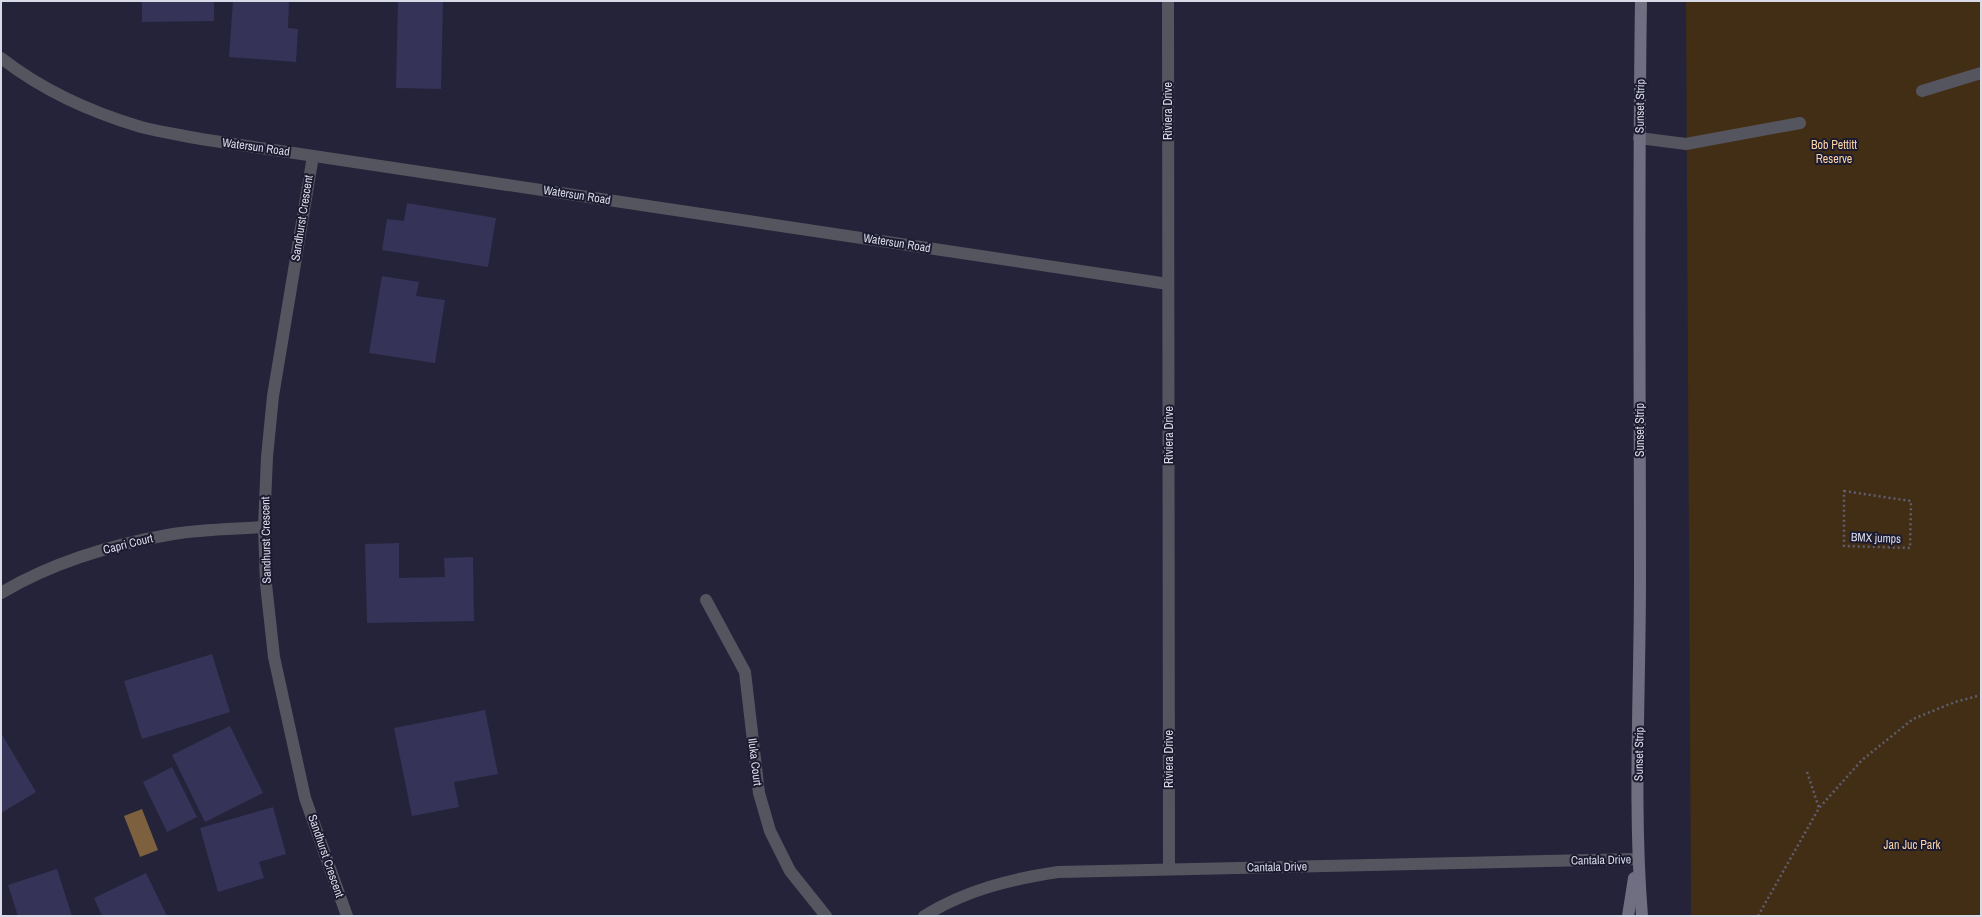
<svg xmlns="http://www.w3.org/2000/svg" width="1982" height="917" viewBox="0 0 1982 917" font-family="'Archivo Narrow',sans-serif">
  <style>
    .green { fill: #422e14 }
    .water { fill: #7d603d }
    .building { fill: #353358 }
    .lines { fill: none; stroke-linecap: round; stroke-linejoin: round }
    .path { stroke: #5f5e72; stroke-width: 2.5; stroke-dasharray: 2 3; stroke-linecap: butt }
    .lane { stroke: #555560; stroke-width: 12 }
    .street { stroke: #555560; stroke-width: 12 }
    .secondary { stroke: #6f6f81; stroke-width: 12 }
    .labels { text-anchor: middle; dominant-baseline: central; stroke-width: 4; stroke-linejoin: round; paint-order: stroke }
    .street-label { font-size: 12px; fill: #d9dae8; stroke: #1b1a2f }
    .park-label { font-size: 12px; fill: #f9d3a4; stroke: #1b1a2f }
  </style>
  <rect width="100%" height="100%" fill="#242339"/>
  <!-- green -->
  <polygon class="green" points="1686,1 1981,1 1981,916 1691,916"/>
  <!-- water -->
  <polygon class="water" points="142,809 158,850 140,857 124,816"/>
  <!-- building -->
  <g class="building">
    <polygon points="142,1 214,1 214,21 142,22"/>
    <polygon points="233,1 289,1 288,28 298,29 296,62 229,57"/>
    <polygon points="398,1 443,1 441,89 396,88"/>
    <polygon points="407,203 496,218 488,267 382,250 387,219 404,221"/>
    <polygon points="382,276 419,282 416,296 445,300 435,363 369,353"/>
    <polygon points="399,543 399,578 445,577 444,558 473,557 474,621 367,623 365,544"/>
    <polygon points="212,654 230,712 142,739 124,681"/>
    <polygon points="485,710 498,774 454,782 459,807 412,816 394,728"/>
    <polygon points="230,726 263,793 205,822 172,755"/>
    <polygon points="1,733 36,792 1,813"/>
    <polygon points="172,767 197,817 167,832 143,782"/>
    <polygon points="273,807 286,854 259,862 264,878 218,892 200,828"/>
    <polygon points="57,869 72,916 18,916 8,885"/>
    <polygon points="146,873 167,916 102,916 94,898"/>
  </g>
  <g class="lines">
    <!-- path -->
    <g class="path">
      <polygon points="1844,491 1911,501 1910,548 1844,546"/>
      <polyline points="1807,772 1819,808"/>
      <polyline points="1758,916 1819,808 1862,760 1913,719 1955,702 1981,695"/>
    </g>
    <!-- lane -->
    <g class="lane">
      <polyline points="1922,91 1981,73"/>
      <polyline points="1639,138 1686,144 1800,123"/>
    </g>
    <!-- street -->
    <g class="street">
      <polyline points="1168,1 1169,869"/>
      <path d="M1 58C42 90 90 112 141 127 160 132 181 135 201 139L1168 284"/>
      <polyline points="313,156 273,396 267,457 264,527 266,584 274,657 305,798 347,916"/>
      <path d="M1 593C53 562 114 544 173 534 202 529 234 529 264 527"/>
      <polyline points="706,600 745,672 759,793 770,831 790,871 826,916"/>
      <path d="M924 916C966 890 1011 879 1058 872L1637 859"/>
    </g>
    <!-- secondary -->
    <g class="secondary">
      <path d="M1641 1C1638 194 1640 387 1640 580 1640 692 1633 805 1642 916"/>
      <polyline points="1628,916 1634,878"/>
    </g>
  </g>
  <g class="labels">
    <!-- street labels -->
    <g class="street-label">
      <text transform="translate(1640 106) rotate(-89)">Sunset Strip</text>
      <text transform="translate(1168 111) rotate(-90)">Riviera Drive</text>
      <text transform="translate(256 147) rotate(8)">Watersun Road</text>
      <text transform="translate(577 195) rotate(9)">Watersun Road</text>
      <text transform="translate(302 218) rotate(-81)">Sandhurst Crescent</text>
      <text transform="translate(897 243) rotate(9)">Watersun Road</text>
      <text transform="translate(1640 430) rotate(-90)">Sunset Strip</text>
      <text transform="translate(1169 435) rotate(-90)">Riviera Drive</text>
      <text transform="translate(1876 538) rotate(2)">BMX jumps</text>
      <text transform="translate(266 540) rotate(-91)">Sandhurst Crescent</text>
      <text transform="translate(128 544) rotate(-14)">Capri Court</text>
      <text transform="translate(1639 754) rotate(-89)">Sunset Strip</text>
      <text transform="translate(1169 759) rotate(-90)">Riviera Drive</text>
      <text transform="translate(755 762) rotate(83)">Iluka Court</text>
      <text transform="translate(326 856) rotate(71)">Sandhurst Crescent</text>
      <text transform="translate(1601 860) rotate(-1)">Cantala Drive</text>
      <text transform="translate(1277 867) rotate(-1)">Cantala Drive</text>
    </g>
    <!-- park labels -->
    <g class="park-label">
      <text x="1834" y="145">Bob Pettitt<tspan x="1834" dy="14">Reserve</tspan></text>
      <text x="1912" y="845">Jan Juc Park</text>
    </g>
  </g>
  <!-- border -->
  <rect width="1982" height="917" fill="none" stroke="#d9dae8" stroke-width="4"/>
</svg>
